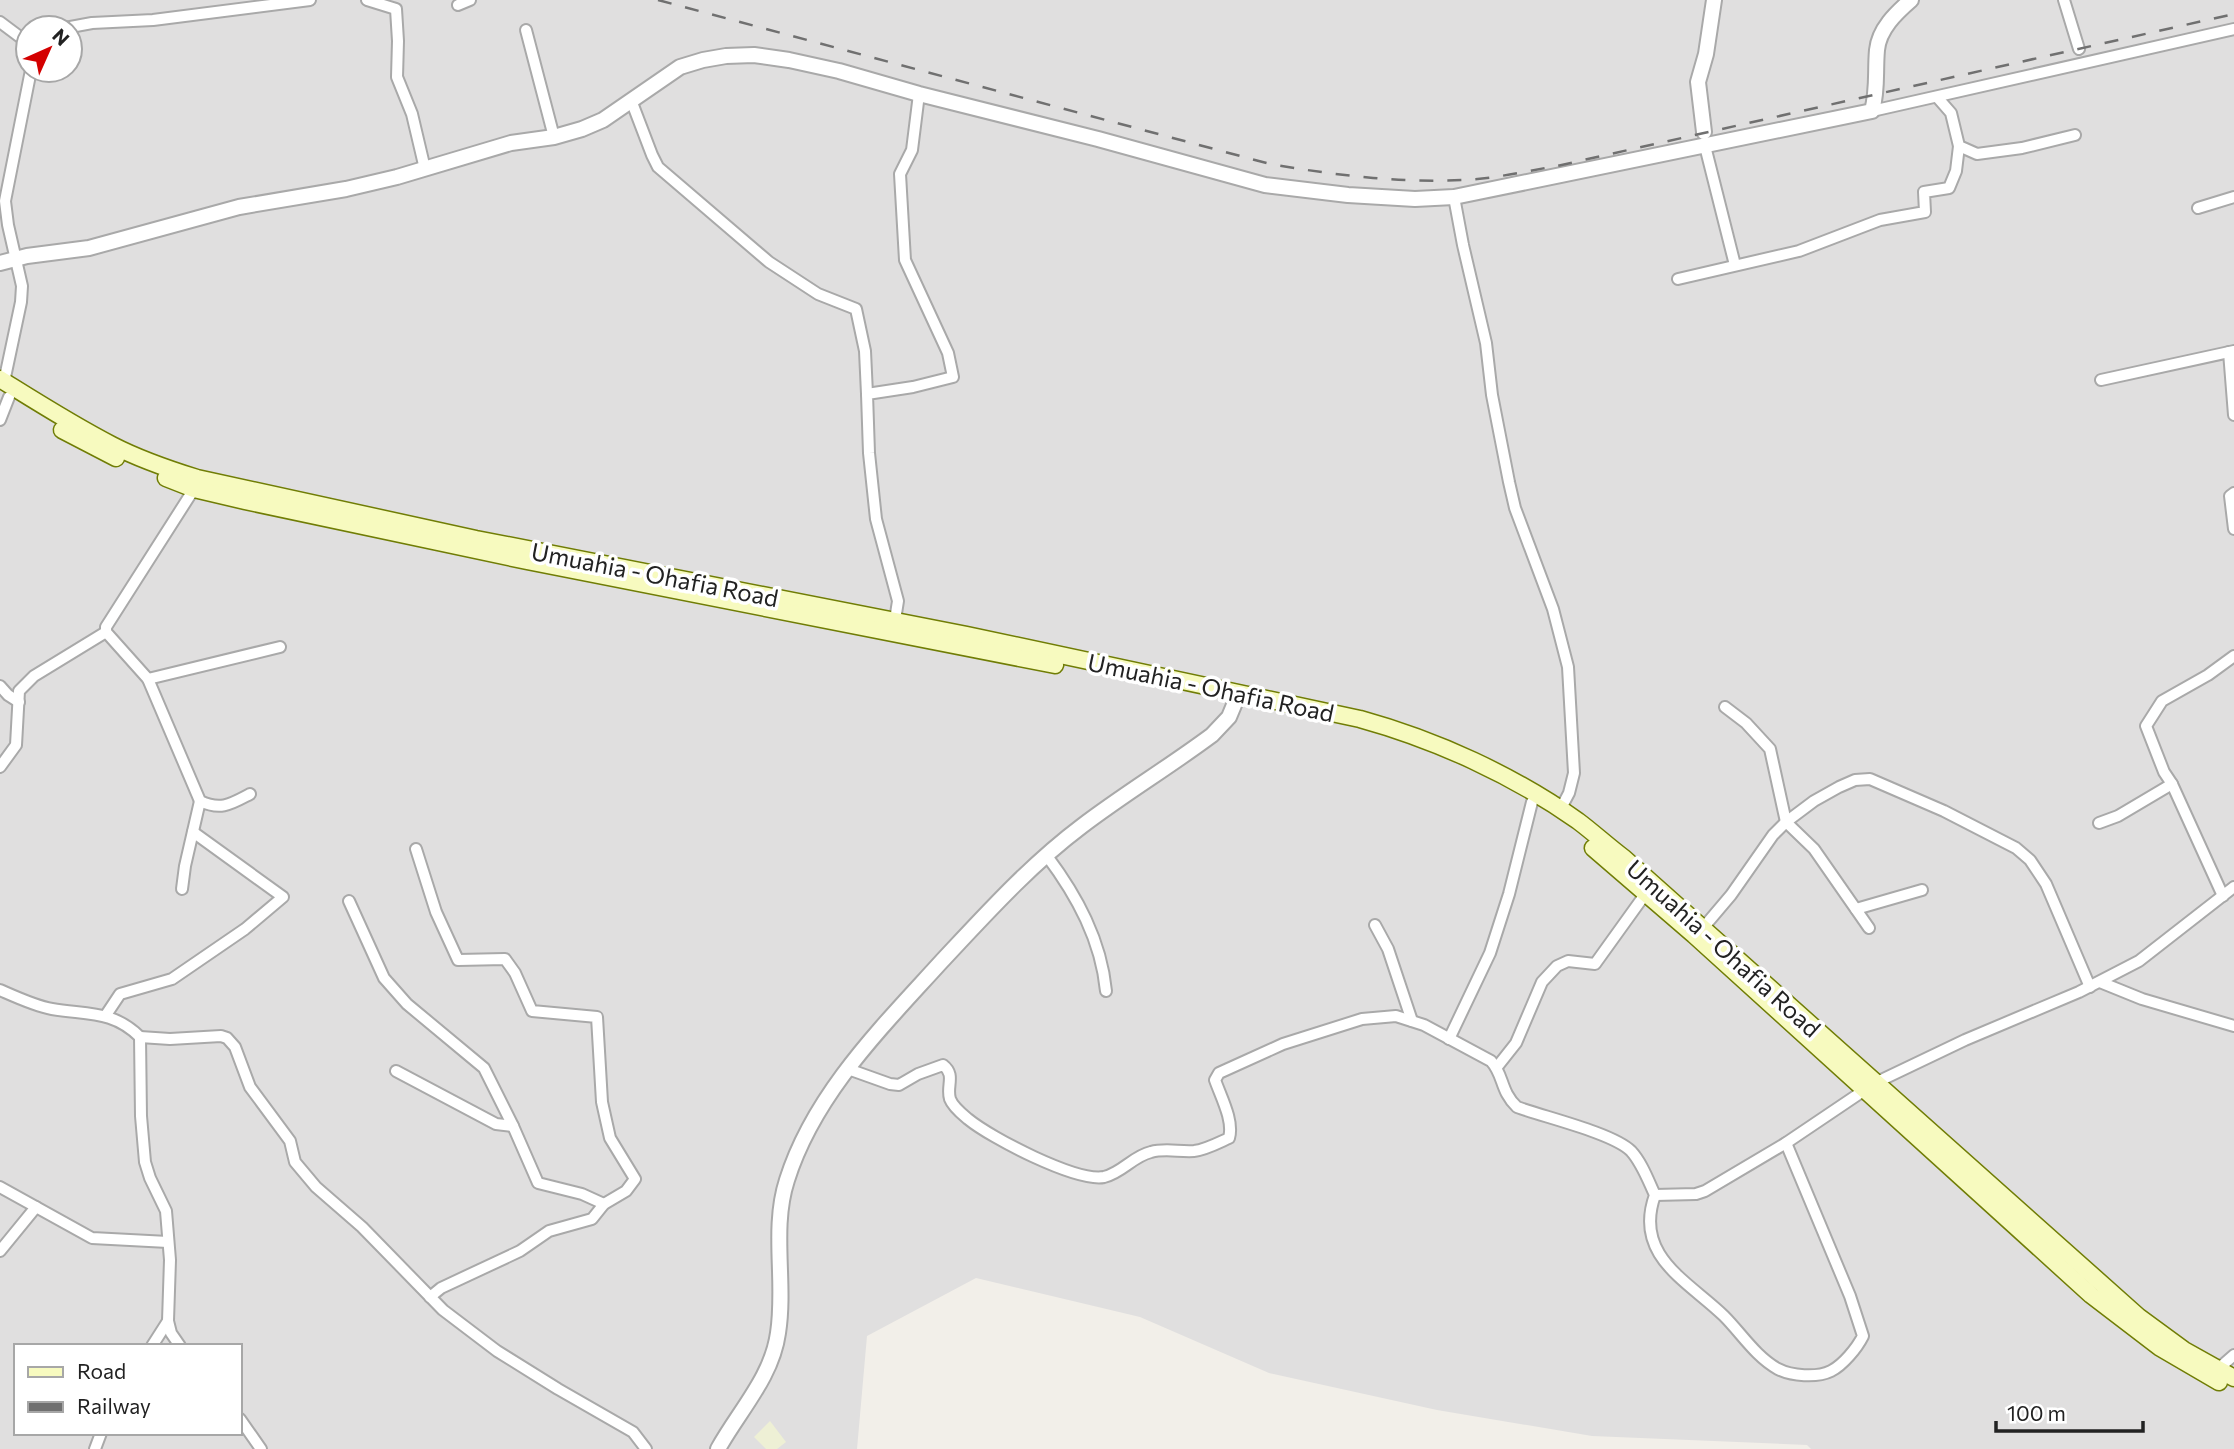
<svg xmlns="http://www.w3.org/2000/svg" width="2234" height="1449" viewBox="0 0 2234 1449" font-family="Commissioner,sans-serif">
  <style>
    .residential { fill: #e0dfdf; fill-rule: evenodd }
    .farmland { fill: #eef0d5 }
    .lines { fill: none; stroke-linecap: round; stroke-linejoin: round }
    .minor-casing { stroke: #a9a9a9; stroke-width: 14 }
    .tertiary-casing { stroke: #a9a9a9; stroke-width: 18 }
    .secondary-casing { stroke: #707d05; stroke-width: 19 }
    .minor { stroke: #fff; stroke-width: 10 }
    .tertiary { stroke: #fff; stroke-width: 14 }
    .secondary { stroke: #f7fabf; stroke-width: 16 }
    .rail { stroke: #707070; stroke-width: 2.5; stroke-dasharray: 14 14; stroke-linecap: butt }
    .labels { text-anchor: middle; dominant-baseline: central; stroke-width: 7; stroke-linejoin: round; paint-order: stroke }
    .street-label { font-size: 24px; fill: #222; stroke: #fff }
  </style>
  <rect width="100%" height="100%" fill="#f2efe9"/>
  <!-- residential -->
  <path class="residential" d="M0 0H2234V1449H1811L1807 1445 1592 1436 1437 1410 1269 1373 1140 1317 976 1278 867 1336 857 1449H0ZM28 28H70V70H28ZM16 1346H240V1433H16Z"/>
  <!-- farmland -->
  <polygon class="farmland" points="770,1421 786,1442 777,1449 766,1449 754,1437"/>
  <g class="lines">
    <!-- minor casing -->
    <g class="minor-casing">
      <g id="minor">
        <polyline points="367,0 396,9 398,41 397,77 412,114 425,169"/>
        <polyline points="2064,0 2079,49"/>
        <polyline points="458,5 470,0"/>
        <polyline points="0,22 28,43"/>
        <polyline points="65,28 92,23 153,20 310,0"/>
        <polyline points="526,30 554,137"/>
        <polyline points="1937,97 1951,113 1959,146 1977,154 2022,148 2075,135"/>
        <polyline points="631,100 652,155 658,167 769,262 818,294 856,309 865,351 867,394"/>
        <polyline points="1872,111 2234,29"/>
        <polyline points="1705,146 1735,265"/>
        <polyline points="1454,197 1463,245 1486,343 1492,395 1509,482 1515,508 1553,609 1568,667 1574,773 1569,793 1560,810"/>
        <polyline points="2198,208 2234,197"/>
        <polyline points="1678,279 1799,251 1880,220 1925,212 1924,192 1949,188 1956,171 1959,146"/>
        <polyline points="2229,352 2234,415"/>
        <polyline points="2101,380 2234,351"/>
        <polyline points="4,382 21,302 22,286 8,225 5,201 31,70"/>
        <polyline points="0,420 9,397"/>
        <path d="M194 489 106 627V632L148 679 200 801C221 811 231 804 250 794"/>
        <polyline points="2234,493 2230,496 2234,529"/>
        <polyline points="895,620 898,601 876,519 869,453 867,394 913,387 953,377 948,353 905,260 900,174 912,150 919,94"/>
        <polyline points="148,679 280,647"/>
        <polyline points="0,686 8,695 19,702"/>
        <polyline points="1725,707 1746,723 1770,749 1786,822 1814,849 1869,928"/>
        <polyline points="0,767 16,745 19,691 34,676 106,632"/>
        <polyline points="2172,784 2223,896"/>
        <polyline points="2099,823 2118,816 2172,784 2164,772 2146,726 2162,701 2208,675 2234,656"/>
        <polyline points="416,849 436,912 458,960 505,959 515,973 532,1011 597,1017 602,1102 610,1138 635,1179 626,1191 604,1204 592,1219 549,1231 520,1251 441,1288 430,1297"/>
        <path d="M1047 856C1077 896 1101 940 1106 991"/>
        <polyline points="182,889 185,866 200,801"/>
        <polyline points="349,901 384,978 407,1004 484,1068 513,1126 538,1183 582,1194 604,1204"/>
        <polyline points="1856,909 1922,890"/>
        <polyline points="1375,925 1388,949 1412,1021"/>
        <polyline points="1703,928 1731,895 1773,835 1786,822 1814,801 1839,787 1855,780 1870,779 1944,811 2016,848 2030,860 2046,884 2090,987"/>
        <polyline points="2100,982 2142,999 2234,1026"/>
        <path d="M0 990C16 997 35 1006 52 1009 87 1015 113 1010 140 1037L141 1116 145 1162 150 1178 166 1211 170 1260 168 1321 171 1333 180 1346"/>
        <polyline points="106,1015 120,994 172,979 245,929 283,897 193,832"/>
        <polyline points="140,1037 170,1039 221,1036 227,1038 235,1047 250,1087 290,1141 295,1162 316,1187 362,1227 443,1310 497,1351 558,1389 633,1432 646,1449"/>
        <polyline points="1449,1039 1490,953 1509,894 1532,802"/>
        <polyline points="1497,1067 1516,1043 1542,982 1557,966 1568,961 1595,964 1646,893"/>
        <path d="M848 1069 890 1084 899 1085 918 1074 943 1065C956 1075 946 1086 950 1099 953 1107 962 1114 968 1119 991 1138 1076 1182 1104 1177 1122 1173 1133 1156 1151 1152 1165 1148 1179 1152 1194 1151 1205 1150 1218 1143 1229 1138 1234 1121 1221 1097 1215 1080L1219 1073 1283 1044 1362 1019 1396 1016 1424 1025 1491 1061C1504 1075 1500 1091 1517 1107 1544 1117 1613 1133 1631 1151 1642 1163 1648 1180 1655 1195 1633 1256 1688 1281 1724 1316 1741 1333 1756 1357 1778 1369 1791 1376 1817 1378 1831 1371 1843 1365 1857 1348 1863 1336L1850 1296 1786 1143"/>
        <polyline points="396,1071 496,1124 513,1126"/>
        <polyline points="0,1187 92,1238 168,1242"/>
        <polyline points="1655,1195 1696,1194 1705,1191 1786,1143 1875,1083 1965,1040 2079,992 2139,961 2234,887"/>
        <polyline points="0,1251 36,1207"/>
        <polyline points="152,1346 168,1321"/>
        <polyline points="2218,1369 2234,1355"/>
        <polyline points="240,1419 261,1449"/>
        <polyline points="95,1449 101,1433"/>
      </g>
    </g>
    <!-- tertiary casing -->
    <g class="tertiary-casing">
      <g id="tertiary">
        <polyline points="1704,132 1698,82 1706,54 1714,0"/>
        <path d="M0 263 27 256 89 248 239 207 346 189 397 177 511 143 554 137 582 129 603 120 680 67 703 60 726 56 754 55 789 60 839 71 919 94 1098 139 1265 185 1348 195 1415 199 1454 197 1872 111C1878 89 1875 72 1877 50 1879 29 1896 13 1911 0"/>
        <path d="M718 1449C739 1411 772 1377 778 1333 786 1282 771 1229 787 1180 814 1094 882 1027 941 962 985 915 1030 865 1082 826 1124 794 1169 767 1212 735L1229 717 1239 693"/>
      </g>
    </g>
    <!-- secondary casing -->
    <g class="secondary-casing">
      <g id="secondary">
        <path d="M0 379C37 402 73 425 112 445 139 459 168 469 197 478L476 539 967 635 1360 719C1436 740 1513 775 1578 821 1594 833 1608 846 1624 858L2139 1317 2184 1350 2234 1378"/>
        <polyline points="62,430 116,458"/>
        <polyline points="166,478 194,489 245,501 527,561 1055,665"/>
        <polyline points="1593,848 1694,935 2091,1295 2159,1347 2219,1382"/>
      </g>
    </g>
    <!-- minor -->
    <use href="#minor" class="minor"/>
    <!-- tertiary -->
    <use href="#tertiary" class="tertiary"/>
    <!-- secondary -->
    <use href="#secondary" class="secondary"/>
    <!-- rail -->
    <path class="rail" d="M658 0 1270 164C1334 175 1397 183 1462 180 1494 179 1526 171 1557 166L2234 14"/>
  </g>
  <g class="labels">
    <!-- street labels -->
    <g class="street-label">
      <text transform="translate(655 574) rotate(11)">Umuahia - Ohafia Road</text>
      <text transform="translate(1211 687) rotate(12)">Umuahia - Ohafia Road</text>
      <text transform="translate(1724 948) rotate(42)">Umuahia - Ohafia Road</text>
    </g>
  </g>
  <!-- legend -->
  <rect x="14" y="1344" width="228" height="91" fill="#ffffff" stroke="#a7a7a7" stroke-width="2"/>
  <rect x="28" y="1367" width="35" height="10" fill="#f7fabf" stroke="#a7a7a7" stroke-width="2"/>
  <text x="77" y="1379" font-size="21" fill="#222222">Road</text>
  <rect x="28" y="1402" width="35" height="10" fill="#707070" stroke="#a7a7a7" stroke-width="2"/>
  <text x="77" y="1414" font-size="21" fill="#222222">Railway</text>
  <!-- north arrow -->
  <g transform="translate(49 49) rotate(45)"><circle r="33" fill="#ffffff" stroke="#a7a7a7" stroke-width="2"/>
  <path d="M0-5L12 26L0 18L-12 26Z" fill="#d40000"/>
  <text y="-10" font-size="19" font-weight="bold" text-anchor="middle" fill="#222222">N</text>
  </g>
  <!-- scale -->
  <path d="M1996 1421v10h147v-10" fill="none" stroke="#222222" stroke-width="3.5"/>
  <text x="2007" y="1421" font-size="21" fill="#222222" stroke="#ffffff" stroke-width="5" paint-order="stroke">100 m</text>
</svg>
